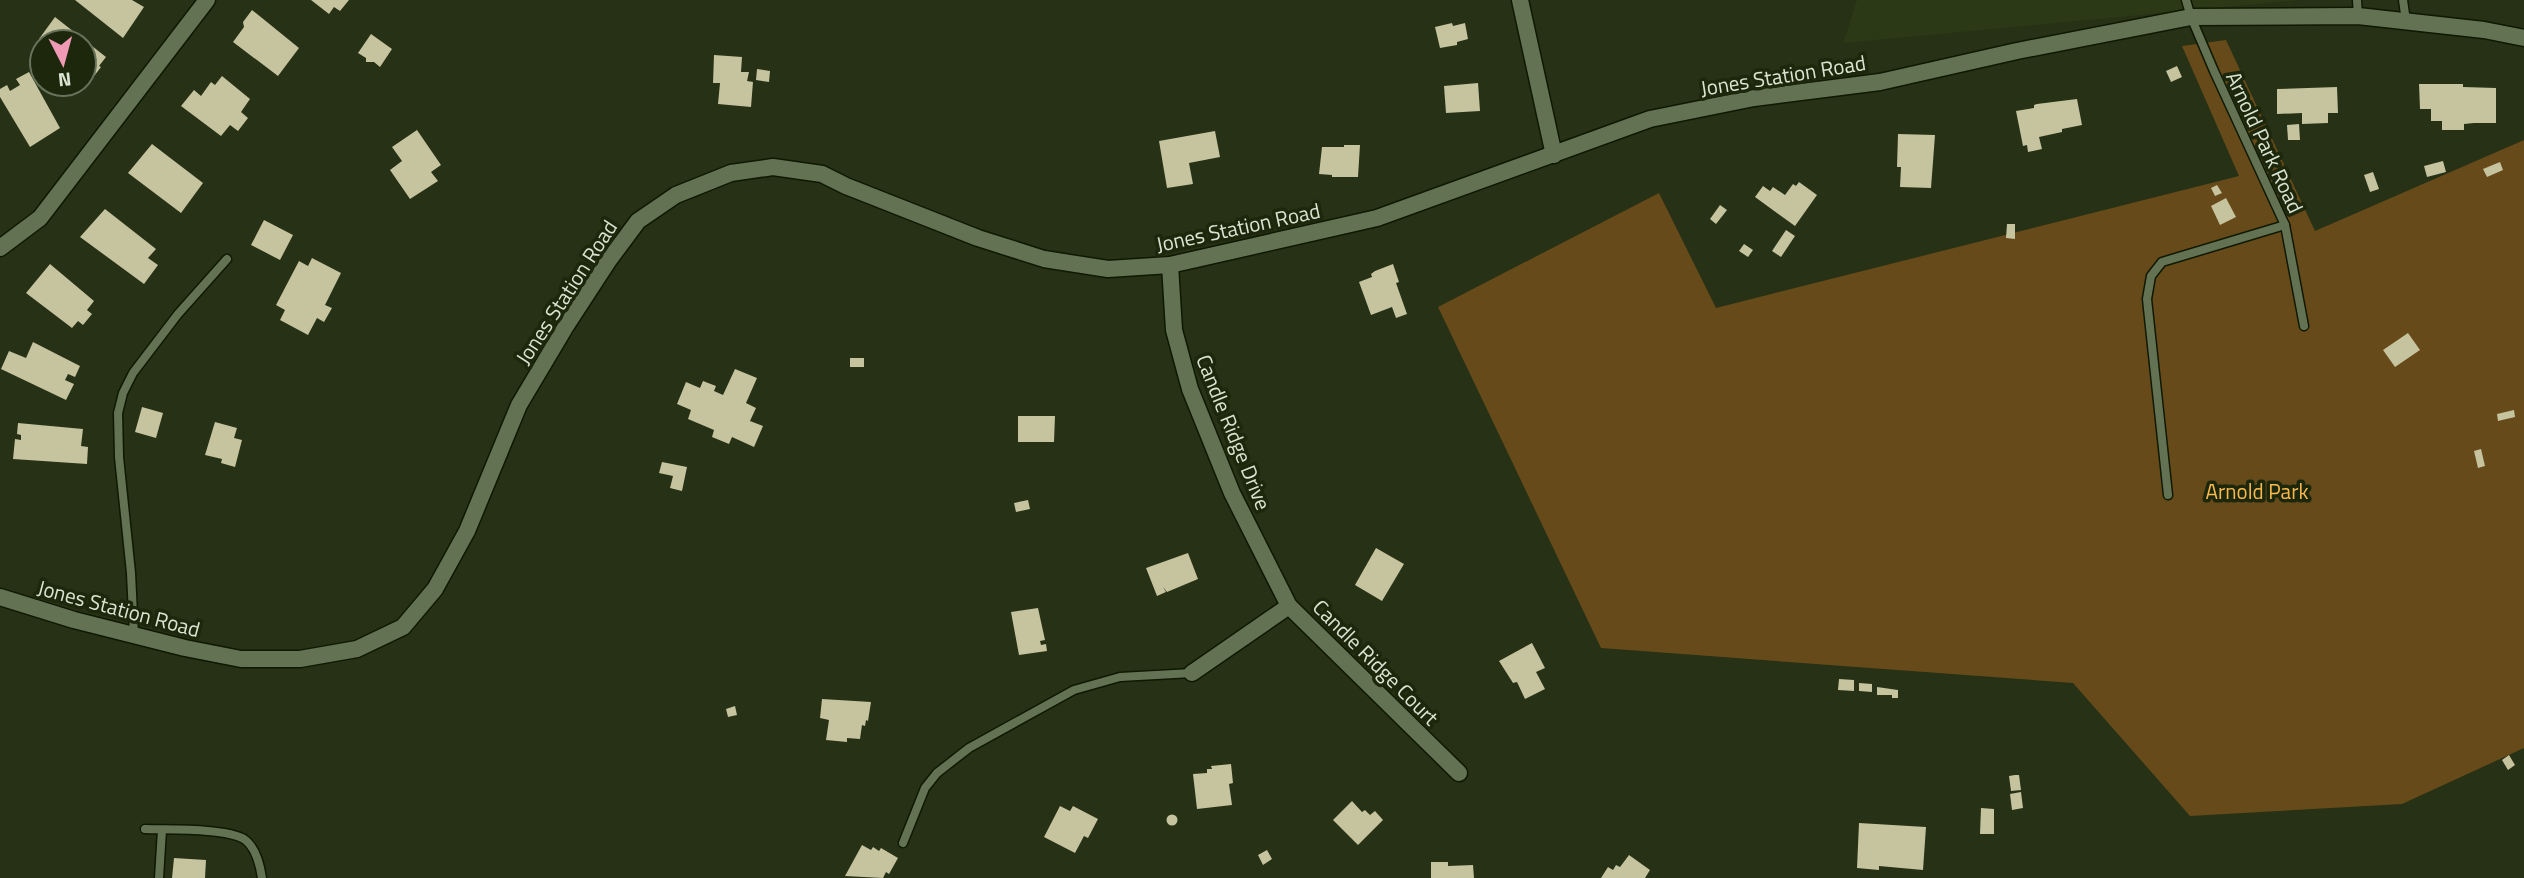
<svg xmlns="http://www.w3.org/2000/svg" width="2524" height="878" viewBox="0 0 2524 878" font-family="'Titillium Web',sans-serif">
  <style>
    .built { fill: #2b3917 }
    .green { fill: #664a1a }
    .building { fill: #c6c39f }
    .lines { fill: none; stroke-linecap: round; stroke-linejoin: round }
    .service-casing { stroke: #0f1901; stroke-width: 11 }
    .minor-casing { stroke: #0f1901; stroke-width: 19 }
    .service { stroke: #647254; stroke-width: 8 }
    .minor { stroke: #647254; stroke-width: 16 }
    .labels { text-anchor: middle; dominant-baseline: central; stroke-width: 7; stroke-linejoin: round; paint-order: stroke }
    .street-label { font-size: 21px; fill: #dbe3d2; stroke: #1c270c }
    .park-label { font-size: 21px; fill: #fbb94d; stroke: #1c270c }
  </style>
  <rect width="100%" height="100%" fill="#263116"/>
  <!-- built -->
  <polygon class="built" points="1857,0 2299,0 1843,43"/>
  <!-- green -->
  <polygon class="green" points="2226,40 2315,231 2524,140 2524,748 2402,804 2190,816 2073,683 1601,648 1438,307 1659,193 1716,308 2239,176 2182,46"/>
  <!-- building -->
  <g class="building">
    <polygon points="75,0 132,0 144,7 123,38"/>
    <polygon points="311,0 349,0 340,11 334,7 329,14"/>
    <polygon points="252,10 299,48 278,76 233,42 244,27 243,22"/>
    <polygon points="55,17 106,57 99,66 101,67 85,88 80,84 84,84 84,42 42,42 39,39"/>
    <polygon points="1452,23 1453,26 1465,23 1468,39 1457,42 1457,45 1440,48 1435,27"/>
    <polygon points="371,34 392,49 380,67 374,62 366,62 366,58 358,53"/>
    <polygon points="714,55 742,57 741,72 749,72 747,81 753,82 751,107 718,104 720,83 713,83"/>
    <polygon points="2177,66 2182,77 2171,82 2166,71"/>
    <polygon points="757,69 770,71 769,82 756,80"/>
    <polygon points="29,72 60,128 30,147 0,97 0,89 7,85 10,91 20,85 16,79"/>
    <polygon points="222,76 250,99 241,112 248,118 238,131 230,125 221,136 181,106 194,90 201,96 211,82 215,85"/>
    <polygon points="1478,83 1480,111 1446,113 1444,86"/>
    <polygon points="2419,84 2463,84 2463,87 2496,88 2496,123 2474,123 2464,124 2464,130 2442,130 2442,121 2431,121 2431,109 2420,109"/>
    <polygon points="2337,87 2338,113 2328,113 2328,123 2302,124 2302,113 2277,114 2277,89"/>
    <polygon points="2077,99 2082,125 2062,129 2062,132 2039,137 2042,149 2028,152 2027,145 2023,146 2016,111 2034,108 2034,105 2037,104"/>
    <polygon points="2299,124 2300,140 2288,140 2287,125"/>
    <polygon points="417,130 441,165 431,172 438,181 410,199 390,170 402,161 392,147"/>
    <polygon points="1215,131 1220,157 1189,163 1193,184 1167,188 1159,141"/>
    <polygon points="1898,134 1935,135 1931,188 1900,187 1901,167 1897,167"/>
    <polygon points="152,144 203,183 181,213 128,173"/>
    <polygon points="1344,145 1360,145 1358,177 1332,177 1332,175 1319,174 1322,147 1344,147"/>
    <polygon points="2443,161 2446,172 2427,177 2424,166"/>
    <polygon points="2500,162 2503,170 2487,177 2483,169"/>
    <polygon points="2373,172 2379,189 2370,192 2364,175"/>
    <polygon points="1799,182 1817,195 1795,226 1755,197 1763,186 1770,191 1773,187 1785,195 1793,184 1796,186"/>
    <polygon points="2217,185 2222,193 2215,196 2211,188"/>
    <polygon points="2226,198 2236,217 2220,225 2211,206"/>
    <polygon points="1720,205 1727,210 1716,224 1710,219"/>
    <polygon points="105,209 156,249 148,258 158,265 144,284 80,237"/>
    <polygon points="264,220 293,235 280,260 251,245"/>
    <polygon points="2007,224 2015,224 2015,239 2006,238"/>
    <polygon points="1786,230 1795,236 1781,257 1772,251"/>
    <polygon points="1744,244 1753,250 1748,257 1739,251"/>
    <polygon points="312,258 341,273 325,305 332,308 324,322 317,318 308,335 280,320 285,310 276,305 299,261 308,266"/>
    <polygon points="50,264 94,301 87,310 92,314 83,325 78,321 72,328 26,293"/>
    <polygon points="1393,264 1399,282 1396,283 1407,314 1396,318 1392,307 1371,315 1359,282 1372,277 1371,274 1375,271"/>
    <polygon points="2408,333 2420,350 2395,367 2383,350"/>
    <polygon points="33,342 80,366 75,377 68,374 65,380 74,384 66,400 1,369 9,351 26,358"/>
    <rect x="850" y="358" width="14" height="9"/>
    <polygon points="735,369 757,378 746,403 756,408 750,421 763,426 754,447 732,437 729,444 712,437 714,430 688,419 691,410 677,404 686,382 700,388 703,381 716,386 714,391 723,395"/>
    <polygon points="142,407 163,413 156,438 135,432"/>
    <polygon points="2514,410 2515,417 2498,421 2497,414"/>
    <polygon points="1018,416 1055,416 1054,442 1018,442"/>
    <polygon points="215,422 237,428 234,438 242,440 235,467 221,463 222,459 205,455"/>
    <polygon points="18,423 83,429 81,446 88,447 87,464 13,459 15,439 21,440 21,435 17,434"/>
    <polygon points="2481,449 2485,466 2478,468 2474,451"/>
    <polygon points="662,462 687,467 682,491 670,488 673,476 659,473"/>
    <polygon points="1028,500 1030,509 1016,512 1014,503"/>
    <polygon points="1376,548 1404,564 1382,601 1355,585"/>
    <polygon points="1188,553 1198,579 1167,592 1163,587 1166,592 1157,596 1146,568"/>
    <polygon points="1038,608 1045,640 1040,641 1041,645 1046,644 1047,651 1019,655 1011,612"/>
    <polygon points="1532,643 1545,668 1536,672 1545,689 1525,699 1517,682 1513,683 1499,661"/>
    <polygon points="1839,679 1854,680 1854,691 1838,690"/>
    <polygon points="1859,683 1872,684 1872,692 1859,691"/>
    <polygon points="1877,687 1898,690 1898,698 1892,698 1892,695 1877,695"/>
    <polygon points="822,699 871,702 868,721 866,720 865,726 862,725 860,739 847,738 847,742 826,740 829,720 820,718"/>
    <polygon points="735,706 737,715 728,717 726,709"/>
    <polygon points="2509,755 2515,765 2508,770 2502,760"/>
    <polygon points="1231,764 1233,783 1229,784 1232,805 1197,809 1193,774 1207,773 1207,769 1212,769 1211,766"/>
    <polygon points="2015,775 2019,775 2021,790 2011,791 2009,776"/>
    <polygon points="2021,792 2023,808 2012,810 2010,794"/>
    <polygon points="1352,801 1362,812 1365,810 1370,815 1375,811 1383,820 1358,845 1333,820"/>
    <polygon points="1060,806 1070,811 1073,806 1098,819 1088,838 1084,836 1075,853 1044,837"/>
    <polygon points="1981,808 1994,809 1994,834 1980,834"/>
    <circle cx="1172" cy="820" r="5.5"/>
    <polygon points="1859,823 1926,827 1923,870 1879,866 1879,870 1857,868"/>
    <polygon points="862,845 871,850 873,847 879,851 881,848 898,858 889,874 886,872 883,878 845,876"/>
    <polygon points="1267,850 1272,859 1263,865 1258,855"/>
    <polygon points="1629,855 1650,870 1645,878 1601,878 1608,867 1613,870 1616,865 1620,867"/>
    <polygon points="174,858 206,860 205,878 172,878"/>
    <polygon points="1431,862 1448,862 1448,866 1473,865 1474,878 1431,878"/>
  </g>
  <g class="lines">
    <!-- service casing -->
    <g class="service-casing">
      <g id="service">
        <polyline points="2186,0 2191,17 2214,71 2285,225 2304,326"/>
        <polyline points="2357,0 2358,16"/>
        <polyline points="2403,0 2406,21"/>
        <polyline points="2168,495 2147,299 2151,276 2162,262 2285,225"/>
        <polyline points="134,635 131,573 119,457 118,413 123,393 133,373 178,314 227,259"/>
        <path d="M145 829C169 830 225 828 244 839 256 847 260 865 262 878"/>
        <polyline points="903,843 925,788 937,773 969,748 1074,690 1120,677 1192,673"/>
        <polyline points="159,878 162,830"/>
      </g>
    </g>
    <!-- minor casing -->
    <g class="minor-casing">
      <g id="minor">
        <polyline points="1520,0 1554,155"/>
        <polyline points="0,248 40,218 207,0"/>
        <polyline points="1170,265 1174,330 1190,389 1232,493 1289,606 1459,773"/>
        <polyline points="0,597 74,620 185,648 241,659 300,659 357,649 403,627 435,589 467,531 519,405 566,326 609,260 638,221 676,195 731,173 773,167 822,174 846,186 978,238 1044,259 1108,269 1170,265 1377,218 1650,119 1754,98 1880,82 2017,51 2191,17 2358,16 2484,30 2524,38"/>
        <polyline points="1192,673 1289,606"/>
      </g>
    </g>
    <!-- service -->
    <use href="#service" class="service"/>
    <!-- minor -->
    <use href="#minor" class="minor"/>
  </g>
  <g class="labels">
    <!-- street labels -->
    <g class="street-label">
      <text transform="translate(1783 75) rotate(-9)">Jones Station Road</text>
      <text transform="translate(2265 142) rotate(65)">Arnold Park Road</text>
      <text transform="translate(1238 227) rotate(-12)">Jones Station Road</text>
      <text transform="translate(566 292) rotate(-57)">Jones Station Road</text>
      <text transform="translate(1234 432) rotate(68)">Candle Ridge Drive</text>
      <text transform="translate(119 608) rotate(15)">Jones Station Road</text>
      <text transform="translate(1376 662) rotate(45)">Candle Ridge Court</text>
    </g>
    <!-- park labels -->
    <g class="park-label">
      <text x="2257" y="491">Arnold Park</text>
    </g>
  </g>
  <!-- north arrow -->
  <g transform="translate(63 63) rotate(174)"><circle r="33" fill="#1c270c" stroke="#68725b" stroke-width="2"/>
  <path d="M0-5L12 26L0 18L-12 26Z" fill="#f09ab5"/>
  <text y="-10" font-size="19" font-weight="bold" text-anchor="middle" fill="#dbe3d2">N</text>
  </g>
</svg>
